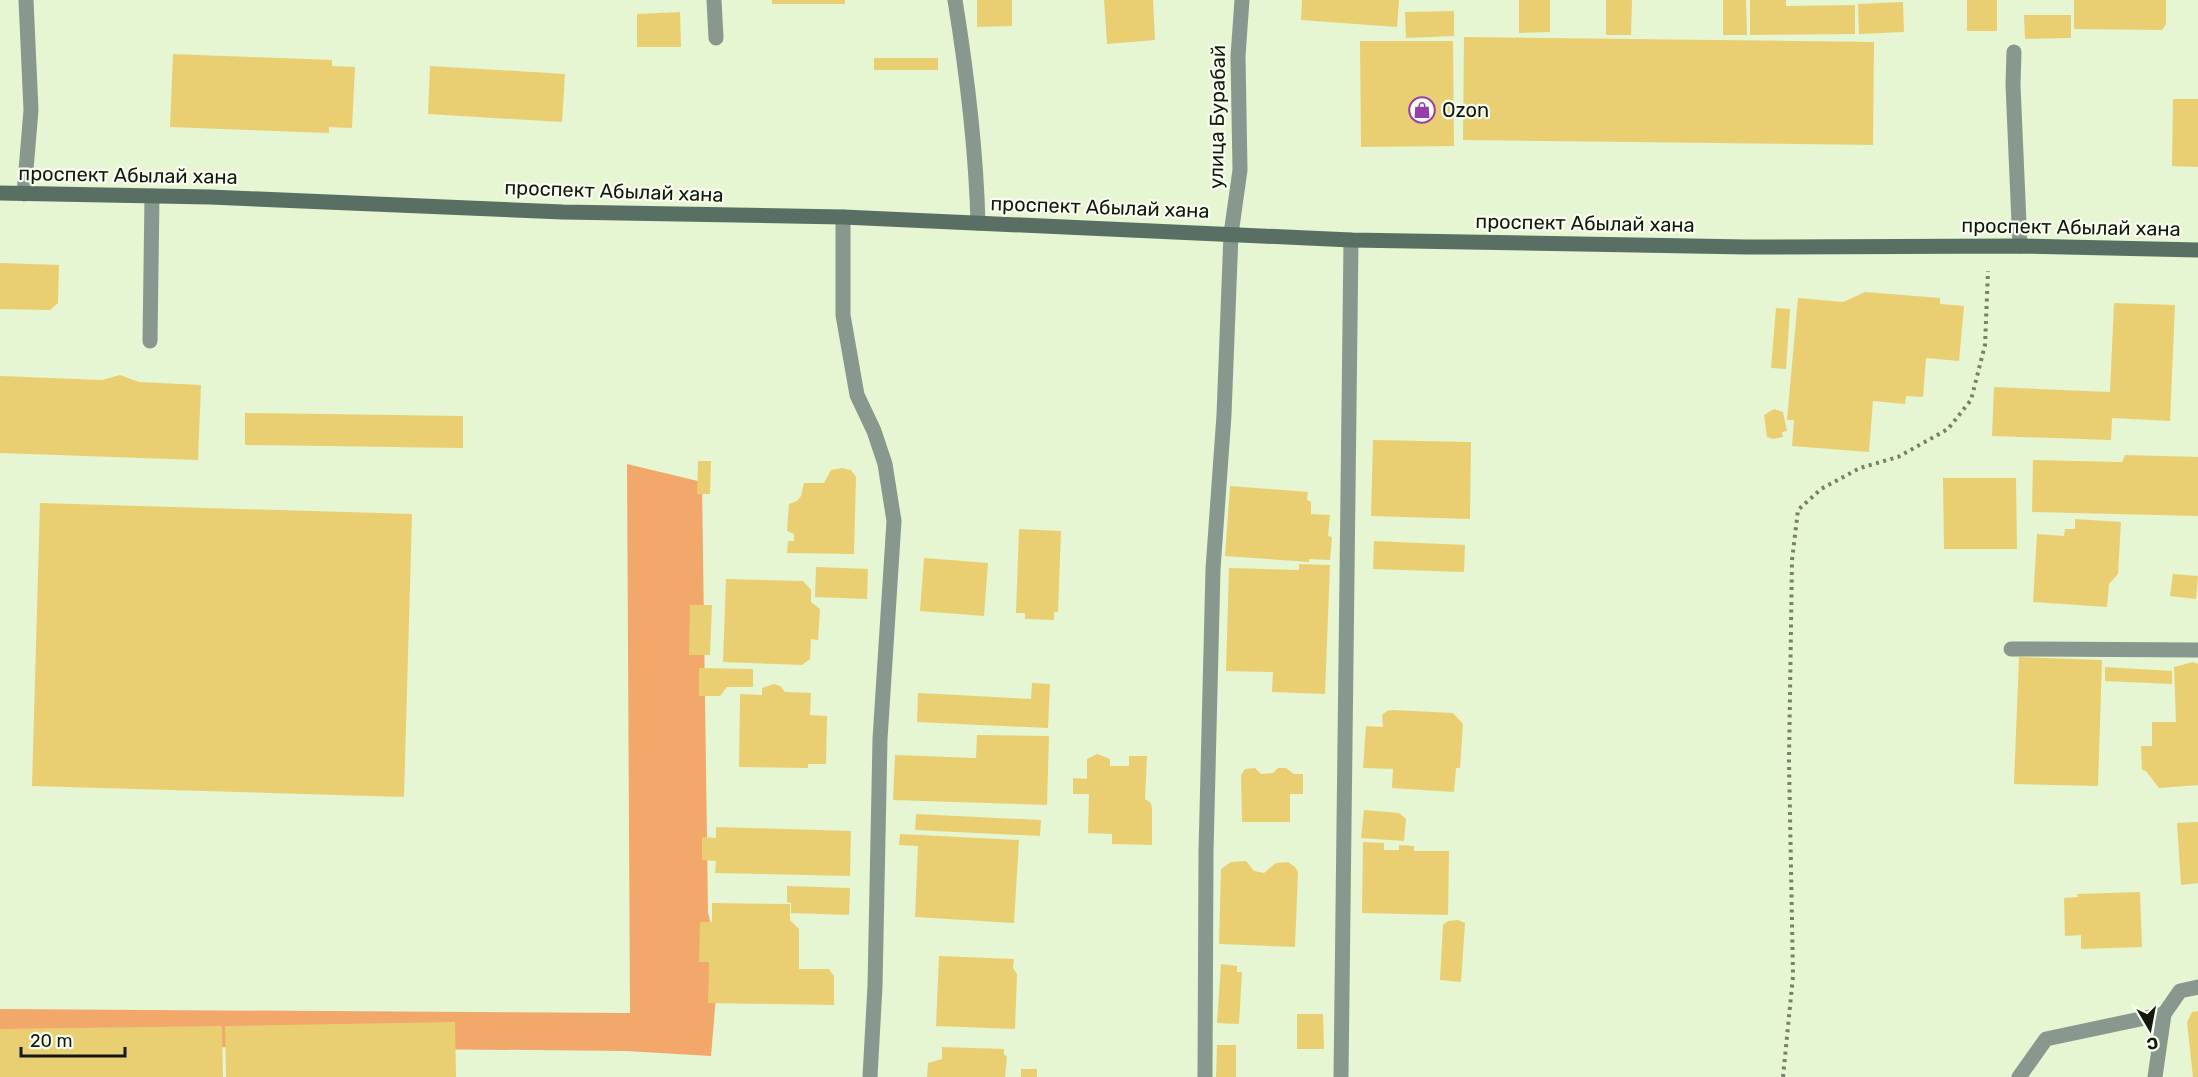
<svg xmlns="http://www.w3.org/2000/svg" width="2198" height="1077" viewBox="0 0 2198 1077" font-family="Rubik,sans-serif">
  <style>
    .forest { fill: #f1a86a }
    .building { fill: #eacf72 }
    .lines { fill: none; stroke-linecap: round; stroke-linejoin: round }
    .path { stroke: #778069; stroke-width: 4; stroke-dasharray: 3 4.5; stroke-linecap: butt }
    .lane { stroke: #89988f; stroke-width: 15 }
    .street { stroke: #89988f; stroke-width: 15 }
    .secondary { stroke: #596f63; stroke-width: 15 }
    .labels { text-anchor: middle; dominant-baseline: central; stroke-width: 4.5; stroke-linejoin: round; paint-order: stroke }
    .poi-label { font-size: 20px; fill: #13180c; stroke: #f8fef0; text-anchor: start }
    .street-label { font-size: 20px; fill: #13180c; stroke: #f8fef0 }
  </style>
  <rect width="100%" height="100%" fill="#e6f5d2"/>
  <!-- forest -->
  <polygon class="forest" points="627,464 702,482 708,912 719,961 711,1056 626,1051 0,1045 0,1009 630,1013"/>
  <!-- building -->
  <g class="building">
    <rect x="772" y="0" width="73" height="4"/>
    <polygon points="977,0 1012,0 1012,26 977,27"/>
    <polygon points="1104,0 1153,0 1155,40 1107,44"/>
    <polygon points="1302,0 1399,0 1397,27 1301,20"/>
    <polygon points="1519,0 1550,0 1550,32 1519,33"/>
    <polygon points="1606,0 1632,0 1631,35 1606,35"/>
    <polygon points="1723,0 1746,0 1747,35 1723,35"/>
    <polygon points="1750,0 1786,0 1786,6 1855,5 1855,34 1750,35"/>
    <rect x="1967" y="0" width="30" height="31"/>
    <polygon points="2074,0 2166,0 2166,24 2162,30 2074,29"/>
    <polygon points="1903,2 1904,32 1859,34 1858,4"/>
    <polygon points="1454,11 1454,36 1406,38 1405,12"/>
    <polygon points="680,12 681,47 637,47 637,14"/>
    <polygon points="2024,15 2071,15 2071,38 2025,39"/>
    <polygon points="1464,37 1874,42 1873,145 1463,140"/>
    <polygon points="1360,41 1453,41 1454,146 1361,147"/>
    <polygon points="173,54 332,60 332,66 355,67 352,128 329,127 329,133 170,127"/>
    <rect x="874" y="58" width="64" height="12"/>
    <polygon points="430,66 565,74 562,122 428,114"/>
    <polygon points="2173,99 2198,99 2198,167 2172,166"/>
    <polygon points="0,263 59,265 58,303 50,310 0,309"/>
    <polygon points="1865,292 1940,298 1940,304 1964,306 1959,361 1926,358 1923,397 1906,396 1905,404 1873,401 1869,452 1792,446 1794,420 1787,420 1798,298 1843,302"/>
    <polygon points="2114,303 2175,305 2170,421 2112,418 2111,440 1992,436 1994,387 2110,392"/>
    <polygon points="1776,308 1790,309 1786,369 1771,368"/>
    <polygon points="120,375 139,382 201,385 198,460 0,453 0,376 102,380"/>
    <polygon points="1774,409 1783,412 1787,431 1782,432 1783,437 1773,439 1767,437 1764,415"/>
    <polygon points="245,413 463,416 463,448 245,445"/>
    <polygon points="1373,440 1471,442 1470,519 1371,516"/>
    <polygon points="2125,455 2198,457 2198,516 2032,512 2033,460 2122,462"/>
    <polygon points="698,461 711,461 710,494 697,494"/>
    <polygon points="842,468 851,470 856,477 854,554 787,553 788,541 794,541 794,534 787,531 789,504 797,501 801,496 804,483 824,483 831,470"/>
    <polygon points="1943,478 2016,478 2017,549 1944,549"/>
    <polygon points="1230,486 1308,492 1307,500 1311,502 1311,514 1330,515 1328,536 1332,537 1330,560 1309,559 1309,562 1225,556"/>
    <polygon points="40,503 412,514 404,797 32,786"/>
    <polygon points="2075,519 2121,522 2118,574 2109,584 2107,607 2033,602 2037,534 2064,536 2065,529 2075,529"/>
    <polygon points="1019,529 1061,531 1058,612 1054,612 1054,620 1025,619 1025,613 1016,613"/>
    <polygon points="1374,541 1465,545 1464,572 1373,569"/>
    <polygon points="924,558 988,563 984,616 920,611"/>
    <polygon points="1299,564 1330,565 1325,694 1272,692 1273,672 1226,671 1229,568 1299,570"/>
    <polygon points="816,567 868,569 867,599 815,597"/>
    <polygon points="2173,574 2198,576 2196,599 2170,596"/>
    <polygon points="726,579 803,581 811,590 811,602 820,609 818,640 811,639 810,659 802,665 723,662"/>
    <polygon points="690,605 712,605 710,655 689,655"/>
    <polygon points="2019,657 2102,660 2098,786 2014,784"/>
    <polygon points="2193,662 2198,664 2198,785 2159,788 2146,771 2142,770 2141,746 2152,746 2152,722 2176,722 2174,667"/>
    <polygon points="2105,667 2172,671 2172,684 2105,681"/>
    <polygon points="699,668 753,669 753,687 727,687 720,696 699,696"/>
    <polygon points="1032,683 1050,684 1048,728 917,722 918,693 1031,699"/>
    <polygon points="774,684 780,686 785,692 811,693 810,715 827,716 826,764 808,764 808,768 739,767 740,694 762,695 762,688"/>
    <polygon points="1392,710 1453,713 1463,724 1460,768 1456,768 1454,792 1392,788 1393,769 1363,768 1366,726 1383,727 1382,715 1387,711"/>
    <polygon points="977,735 1049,736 1047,805 893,800 895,755 976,758"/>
    <polygon points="1097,754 1110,759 1110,766 1129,766 1129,756 1147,756 1145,799 1151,803 1152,809 1152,845 1112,844 1112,834 1088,833 1089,794 1073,794 1073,778 1087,779 1087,759"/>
    <polygon points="1255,768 1261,774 1273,773 1278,768 1286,768 1294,774 1303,774 1303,794 1290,794 1290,822 1242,822 1241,775 1245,769"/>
    <polygon points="1364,810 1399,813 1406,819 1404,841 1361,838"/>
    <polygon points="916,814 1041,820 1040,836 915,830"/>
    <polygon points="2198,822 2198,883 2181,885 2177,823"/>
    <polygon points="716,827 851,831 850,876 715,873 716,861 702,860 702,837 716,838"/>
    <polygon points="900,834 1019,840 1014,923 915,917 918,846 899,845"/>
    <polygon points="1363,842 1384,843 1384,850 1399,850 1399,845 1414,846 1414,851 1449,851 1448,915 1362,913"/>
    <polygon points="1246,861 1254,871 1264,873 1276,863 1288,862 1295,867 1298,872 1295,947 1219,944 1221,869 1231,862"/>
    <polygon points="787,886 850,888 849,915 791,913 791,903 787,902"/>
    <polygon points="2140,892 2142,947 2081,949 2081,935 2065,936 2064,898 2078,897 2077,894"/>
    <polygon points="712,903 790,904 790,920 799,929 799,969 829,969 834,976 834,1005 708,1003 709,962 699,962 700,922 712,922"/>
    <polygon points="1458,920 1465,923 1461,982 1440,980 1443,925 1448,921"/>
    <polygon points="939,956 1014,959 1013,968 1017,974 1015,1029 936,1026"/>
    <polygon points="1221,964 1237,966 1237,972 1242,972 1239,1024 1217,1023"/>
    <polygon points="2198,1011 2198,1077 2193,1077 2187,1022 2192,1012"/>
    <polygon points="1297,1014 1323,1014 1324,1049 1297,1049"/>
    <polygon points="455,1022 456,1077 226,1077 225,1026"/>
    <polygon points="222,1026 223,1077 0,1077 0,1029"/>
    <polygon points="1217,1045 1236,1045 1236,1077 1216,1077"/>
    <polygon points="942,1047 1004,1049 1004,1054 1007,1057 1005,1077 927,1077 928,1063 942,1059"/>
    <rect x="1021" y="1069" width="16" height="8"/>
  </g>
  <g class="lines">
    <!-- path -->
    <polyline class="path" points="1783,1077 1793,976 1789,761 1792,560 1798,510 1821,489 1860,468 1898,457 1948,429 1971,400 1985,345 1988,271"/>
    <!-- lane -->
    <polyline class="lane" points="150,341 152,196"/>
    <!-- street -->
    <g class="street">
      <polyline points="714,0 716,38"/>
      <path d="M955 0C967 74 976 148 978 223"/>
      <polyline points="2014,52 2013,85 2020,246"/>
      <polyline points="24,194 31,110 26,0"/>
      <polyline points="843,217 843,315 857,395 874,431 885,464 894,521 880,739 875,986 870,1077"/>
      <polyline points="2011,649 2198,650"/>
      <polyline points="1205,1077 1206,852 1213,569 1224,415 1231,234 1240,170 1238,56 1242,0"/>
      <polyline points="1341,1077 1351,240"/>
      <polyline points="2019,1077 2046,1039 2164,1014"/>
      <polyline points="2155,1077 2164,1014 2180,991 2198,987"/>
    </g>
    <!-- secondary -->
    <polyline class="secondary" points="0,193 210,197 563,212 843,217 1351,240 1747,247 2020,246 2198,250"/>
  </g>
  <!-- icons -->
  <defs>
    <g id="shop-ring" transform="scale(1.35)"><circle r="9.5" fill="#f8fef0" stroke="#973fab" stroke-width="1.5"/><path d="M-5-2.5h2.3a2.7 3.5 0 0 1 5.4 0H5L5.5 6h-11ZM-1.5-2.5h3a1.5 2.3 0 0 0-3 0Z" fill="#973fab"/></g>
  </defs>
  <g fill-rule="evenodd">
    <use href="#shop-ring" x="1422" y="110"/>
  </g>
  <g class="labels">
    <!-- poi labels -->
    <g class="poi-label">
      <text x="1442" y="110">Ozon</text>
    </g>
    <!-- street labels -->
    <g class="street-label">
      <text transform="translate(1217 117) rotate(-89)">улица Бурабай</text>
      <text transform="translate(128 175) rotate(1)">проспект Абылай хана</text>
      <text transform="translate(614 191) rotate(2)">проспект Абылай хана</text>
      <text transform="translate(1100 207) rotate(2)">проспект Абылай хана</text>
      <text transform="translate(1585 223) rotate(1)">проспект Абылай хана</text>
      <text transform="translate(2071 227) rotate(1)">проспект Абылай хана</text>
    </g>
  </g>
  <!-- north arrow -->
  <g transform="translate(2150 1029) rotate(170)" stroke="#f8fef0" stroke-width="4.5" paint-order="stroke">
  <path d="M0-4.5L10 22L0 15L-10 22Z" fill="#13180c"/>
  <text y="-9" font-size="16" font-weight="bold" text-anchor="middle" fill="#13180c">С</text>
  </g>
  <!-- scale -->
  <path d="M21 1047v9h104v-9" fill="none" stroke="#13180c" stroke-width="3"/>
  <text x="30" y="1047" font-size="18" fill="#13180c" stroke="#f8fef0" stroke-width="4.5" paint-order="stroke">20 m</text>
</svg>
